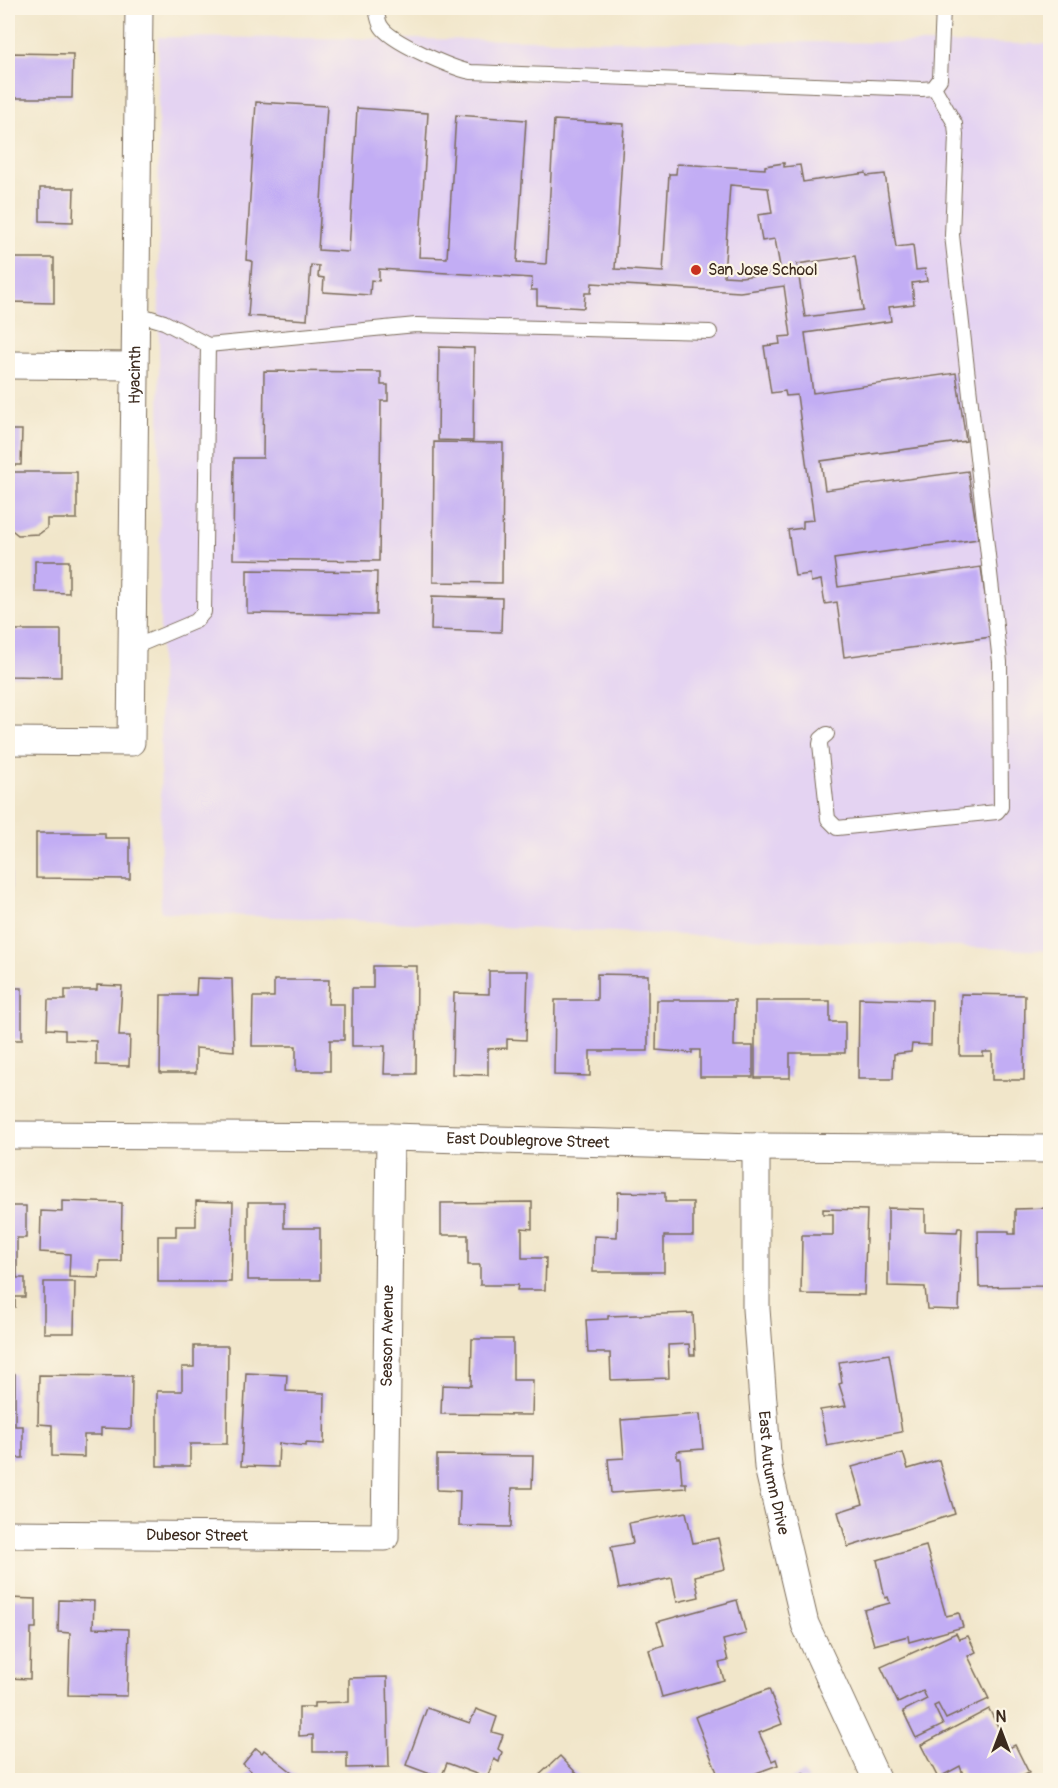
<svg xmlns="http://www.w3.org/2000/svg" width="1058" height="1788" viewBox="0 0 1058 1788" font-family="Pangolin,sans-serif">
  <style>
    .built { fill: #e4d3f2 }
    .building { fill: #c2adf4; fill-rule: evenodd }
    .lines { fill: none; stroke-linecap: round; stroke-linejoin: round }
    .lane-casing { stroke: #7b6c5a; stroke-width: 16 }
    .street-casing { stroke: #7b6c5a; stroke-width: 29 }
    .lane { stroke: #fff; stroke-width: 14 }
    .street { stroke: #fff; stroke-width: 27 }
    .poi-dot { fill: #c8321e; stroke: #fcf5e5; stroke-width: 2 }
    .labels { text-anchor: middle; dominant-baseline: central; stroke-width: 4.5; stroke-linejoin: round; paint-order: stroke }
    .poi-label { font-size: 16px; fill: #3b2a1e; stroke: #fcf5e5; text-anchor: start }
    .street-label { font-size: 16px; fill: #3b2a1e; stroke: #fcf5e5 }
  </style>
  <rect width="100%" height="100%" fill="#fcf5e5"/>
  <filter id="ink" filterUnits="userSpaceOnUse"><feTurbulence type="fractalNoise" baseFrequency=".0167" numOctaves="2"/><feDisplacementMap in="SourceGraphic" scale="12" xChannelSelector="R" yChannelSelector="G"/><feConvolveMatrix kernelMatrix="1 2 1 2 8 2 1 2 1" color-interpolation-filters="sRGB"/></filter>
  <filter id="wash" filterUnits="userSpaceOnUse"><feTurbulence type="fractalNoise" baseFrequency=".008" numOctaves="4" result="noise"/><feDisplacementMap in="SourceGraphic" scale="24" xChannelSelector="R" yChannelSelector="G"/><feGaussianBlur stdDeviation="1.35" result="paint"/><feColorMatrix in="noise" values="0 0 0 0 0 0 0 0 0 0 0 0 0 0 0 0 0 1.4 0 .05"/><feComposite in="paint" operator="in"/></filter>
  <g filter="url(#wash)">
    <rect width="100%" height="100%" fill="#f1e6ca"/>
    <!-- built -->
    <polygon class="built" points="158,37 1050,44 1050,951 161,912"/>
    <g id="blocks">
      <!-- building -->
      <g class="building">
        <polygon points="8,53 73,54 72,98 8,98"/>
        <path d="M256 102 327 106 318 250 349 252 357 108 428 113 419 257 447 258 456 115 526 120 517 262 546 264 554 120 624 124 615 269 663 272 669 174H676L677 164 765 169V166L784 163V167L800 165 803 182 866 173 867 176 885 174 896 247 913 245 916 270 925 269 927 281 912 283 914 304 889 307 891 321 805 333 813 393 956 373 966 441 821 461 825 490 968 471 978 539 834 559 838 587 981 567 991 637 844 657 837 602 825 604 821 580 811 582 810 574 795 576 788 530 803 528V521L814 520 797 395 786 396 785 391 771 393 764 346 780 344 779 337 791 336 784 286 740 292 592 283 591 293H585L584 308 537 305V290H531L532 278 379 269V281L371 280 370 295 323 292 324 278 318 277 319 266 311 265 307 320 248 316 252 261 246 260ZM730 185 768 188 772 213 758 215 762 241 775 239 781 272 741 277 724 276ZM855 256 863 310 805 317 797 264Z"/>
        <polygon points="40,188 74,188 73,222 40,221"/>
        <polygon points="8,258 54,258 54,303 8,302"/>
        <polygon points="439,347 474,348 473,441 438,440"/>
        <polygon points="264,371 381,372 381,385 388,385 388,401 381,401 379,561 233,559 234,458 263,458"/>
        <polygon points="8,430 22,430 21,465 8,465"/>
        <polygon points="434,442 503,443 502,583 433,582"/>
        <polygon points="9,472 77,472 77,519 47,519 47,528 39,534 18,535 8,527"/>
        <polygon points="35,561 69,561 69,593 35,592"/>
        <polygon points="247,570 377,572 376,615 247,613"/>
        <polygon points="432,596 502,598 501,632 431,630"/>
        <polygon points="8,630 61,630 61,677 8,676"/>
        <polygon points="36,833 105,833 105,838 130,838 130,879 36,878"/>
        <rect x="8" y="845" width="3" height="46"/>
        <polygon points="373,966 417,966 416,1074 384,1074 385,1046 352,1046 352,988 373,988"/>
        <polygon points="489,971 528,971 526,1040 507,1039 507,1048 488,1049 488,1075 452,1074 454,993 489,994"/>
        <polygon points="597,974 648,975 648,1051 590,1051 590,1076 554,1075 555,1000 597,1000"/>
        <polygon points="197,978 232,979 234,1051 196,1048 196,1073 160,1073 161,995 196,995"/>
        <polygon points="274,980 329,980 328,1004 344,1004 344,1040 330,1040 330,1071 296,1071 296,1046 252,1046 253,997 274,997"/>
        <polygon points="97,985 122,986 119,1036 130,1036 129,1066 96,1065 96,1041 65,1040 65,1030 47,1029 48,1000 65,1000 65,990 97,990"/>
        <polygon points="8,988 22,988 22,1040 12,1040 12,1043 8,1043"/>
        <polygon points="961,994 1025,995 1024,1080 992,1080 992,1052 983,1052 983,1056 960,1056"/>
        <polygon points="859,998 932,1000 931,1045 912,1044 911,1052 894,1054 893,1079 858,1079"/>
        <polygon points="657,1000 735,1000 734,1046 753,1046 753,1077 700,1077 700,1050 692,1050 692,1053 656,1050"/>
        <polygon points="755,1001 830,1001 830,1022 845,1022 845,1053 790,1053 790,1078 755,1078"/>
        <polygon points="618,1192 665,1193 665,1202 693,1202 693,1236 664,1236 664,1272 593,1272 594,1236 617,1237"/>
        <polygon points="62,1201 122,1203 121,1261 100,1261 99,1278 69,1277 70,1254 40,1252 41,1211 62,1212"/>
        <polygon points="196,1201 233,1202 231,1282 158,1282 158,1236 176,1236 176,1226 196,1226"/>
        <polygon points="248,1202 284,1202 284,1228 320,1228 320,1280 248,1280"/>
        <polygon points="532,1202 532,1229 522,1228 522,1258 546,1258 545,1290 517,1290 518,1285 480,1285 480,1265 468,1265 468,1235 441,1235 441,1203"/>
        <polygon points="8,1206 26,1206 26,1238 17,1238 17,1278 25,1278 25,1297 15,1297 15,1307 8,1307"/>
        <polygon points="888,1208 925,1209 925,1231 957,1232 958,1228 962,1228 959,1310 927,1309 925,1287 888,1286"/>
        <polygon points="1050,1208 1050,1286 979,1287 978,1231 1009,1231 1009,1234 1015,1234 1015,1209"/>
        <polygon points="823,1209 867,1210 864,1295 801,1294 802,1235 833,1235 833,1214 823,1214"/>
        <polygon points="44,1282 75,1282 74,1333 44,1333"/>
        <polygon points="693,1313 695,1355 690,1355 689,1344 668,1345 669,1378 611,1380 610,1353 588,1353 586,1320 608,1319 608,1316"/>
        <polygon points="472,1339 513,1339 513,1380 533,1380 532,1415 441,1414 442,1385 471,1386"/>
        <polygon points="194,1346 228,1346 227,1444 190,1444 190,1466 157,1466 157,1391 182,1391 182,1367 194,1367"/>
        <polygon points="889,1354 902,1432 827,1446 820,1410 846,1406 839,1384 842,1383 839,1362"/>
        <polygon points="246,1373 287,1375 286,1391 325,1393 324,1444 306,1443 306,1446 279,1443 278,1467 241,1466"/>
        <polygon points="8,1374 15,1374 15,1426 23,1426 23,1458 8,1458"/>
        <polygon points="39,1375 132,1376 131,1429 101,1428 101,1435 84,1435 84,1457 52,1456 52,1425 38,1424"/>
        <polygon points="700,1414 703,1449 677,1451 677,1458 680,1458 682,1483 686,1483 686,1488 611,1493 608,1459 624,1458 621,1420"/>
        <polygon points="903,1453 908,1469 939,1460 955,1514 848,1547 838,1512 863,1504 852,1467"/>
        <polygon points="437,1455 533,1456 532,1488 512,1488 511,1527 459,1526 460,1491 437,1490"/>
        <polygon points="686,1512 693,1543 718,1538 725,1569 695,1576 699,1597 677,1602 672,1578 619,1589 611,1547 633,1543 629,1523"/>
        <polygon points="926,1546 946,1616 959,1613 963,1627 909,1642 908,1636 874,1645 864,1610 890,1603 888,1597 885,1598 877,1560"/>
        <polygon points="8,1598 36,1599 36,1628 31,1628 30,1679 8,1678"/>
        <polygon points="59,1600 94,1601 93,1628 129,1629 127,1696 68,1695 70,1633 58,1632"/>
        <polygon points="737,1600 746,1634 723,1640 728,1661 719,1663 724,1680 662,1697 649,1650 664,1645 657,1622"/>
        <polygon points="956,1633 959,1639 968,1636 976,1652 968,1656 989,1699 946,1719 938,1704 934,1706 943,1725 916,1738 903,1711 927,1699 923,1691 898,1703 881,1667"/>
        <polygon points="387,1677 389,1767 347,1768 347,1752 313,1752 313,1735 299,1736 299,1707 314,1707 314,1703 349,1702 349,1678"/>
        <polygon points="769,1689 782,1724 759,1733 772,1761 776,1759 778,1765 737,1780 720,1780 695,1717"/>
        <polygon points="427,1708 470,1723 476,1709 497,1717 492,1732 503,1735 498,1749 502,1752 499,1762 494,1759 487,1778 447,1763 441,1778 406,1765"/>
        <polygon points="989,1709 1009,1748 1015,1745 1029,1773 1014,1780 965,1780 960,1766 938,1778 921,1745"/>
        <polygon points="256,1748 262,1753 264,1750 302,1780 243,1780 251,1771 243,1764"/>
        <polygon points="560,1756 583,1780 534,1780"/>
        <polygon points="803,1773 808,1780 790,1780"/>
      </g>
    </g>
  </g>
  <g filter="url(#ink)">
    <use href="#blocks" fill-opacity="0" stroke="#7b6c5a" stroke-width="1.5"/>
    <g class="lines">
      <!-- lane casing -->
      <g class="lane-casing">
        <g id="lane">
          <path d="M376 8C377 13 378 21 381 26 390 42 452 68 471 72L922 89 933 88 940 79 943 8"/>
          <polyline points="208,345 416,325 710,332"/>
          <polyline points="132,648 196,621 204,612 208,345 164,322 134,313"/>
          <polyline points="827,734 821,739 820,744 828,819 837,828 997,812 1001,807 1000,662 952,235 956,135 955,124 934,87"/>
        </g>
      </g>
      <!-- street casing -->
      <g class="street-casing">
        <g id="street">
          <polyline points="8,365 133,366"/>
          <path id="s1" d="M8 741 131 742 139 8"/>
          <path id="s2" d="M8 1135 390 1137 756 1147 1050 1149"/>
          <path id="s3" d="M756 1147V1309L768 1467 805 1624 877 1780"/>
          <path id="s4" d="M8 1534 385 1537 390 1137"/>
        </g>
      </g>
      <!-- lane -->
      <use href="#lane" class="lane"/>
      <!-- street -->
      <use href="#street" class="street"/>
    </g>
  </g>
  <!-- markers -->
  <circle class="poi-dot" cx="696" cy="270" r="6"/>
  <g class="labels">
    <!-- poi labels -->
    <g class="poi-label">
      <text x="708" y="270">San Jose School</text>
    </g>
    <!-- street labels -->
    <g class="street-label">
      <text stroke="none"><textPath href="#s1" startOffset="490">Hyacinth</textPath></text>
      <text stroke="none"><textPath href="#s2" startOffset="520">East Doublegrove Street</textPath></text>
      <text stroke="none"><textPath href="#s4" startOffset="578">Season Avenue</textPath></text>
      <text stroke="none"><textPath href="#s3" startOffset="327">East Autumn Drive</textPath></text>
      <text stroke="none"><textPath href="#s4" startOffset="189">Dubesor Street</textPath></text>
    </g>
  </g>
  <!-- margin -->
  <rect width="1058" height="1788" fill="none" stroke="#fcf5e5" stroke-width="30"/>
  <!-- north arrow -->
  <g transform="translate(1001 1731)" stroke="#fcf5e5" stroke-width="4.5" paint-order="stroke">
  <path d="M0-4.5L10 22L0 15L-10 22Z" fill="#3b2a1e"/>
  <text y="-9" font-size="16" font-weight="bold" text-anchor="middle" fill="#3b2a1e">N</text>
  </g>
</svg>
